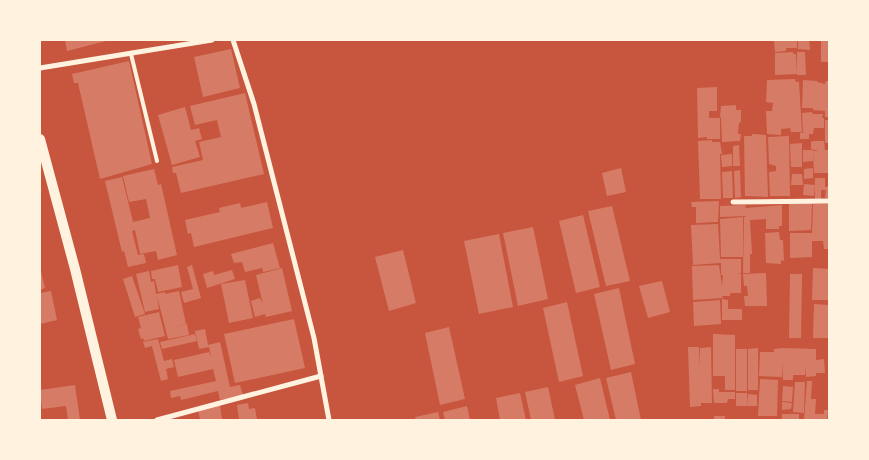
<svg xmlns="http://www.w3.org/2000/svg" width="869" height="460" viewBox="0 0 869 460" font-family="'Asap Condensed',sans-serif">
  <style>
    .building { fill: #d67c66 }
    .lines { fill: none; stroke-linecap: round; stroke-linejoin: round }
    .service { stroke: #fff3e0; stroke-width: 4 }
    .minor { stroke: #fff3e0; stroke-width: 5 }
    .secondary { stroke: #fff3e0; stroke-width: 10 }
  </style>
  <rect width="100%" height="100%" fill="#c8553d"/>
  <!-- building -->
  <g class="building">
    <polygon points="65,40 106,40 106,41 67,51"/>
    <polygon points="774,40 797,40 797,48 786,48 786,51 775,52"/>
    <polygon points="798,40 809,40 810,50 798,49"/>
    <rect x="821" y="40" width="8" height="22"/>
    <polygon points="231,49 240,88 203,97 194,57"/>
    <polygon points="793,52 793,54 796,54 797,74 775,75 775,53"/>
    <polygon points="797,52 805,52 806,75 797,75"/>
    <polygon points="129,61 152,164 100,179 78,83 74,83 72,74"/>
    <polygon points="795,79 796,82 799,82 802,132 791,132 790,128 781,129 781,135 767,134 766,111 772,111 773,103 766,102 767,80"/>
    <polygon points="803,80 817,81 817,82 825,84 826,81 829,81 829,117 825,117 825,111 813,110 813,108 802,108"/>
    <polygon points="717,87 717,111 709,111 709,118 720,118 720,139 707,139 707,137 698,138 697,88"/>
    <polygon points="245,93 264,174 181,193 176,173 173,173 172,167 203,160 199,142 221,137 217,120 195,125 190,106"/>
    <polygon points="736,105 736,110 741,110 741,122 739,123 738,134 741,134 740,141 722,142 721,117 720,117 721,106"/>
    <polygon points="185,107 191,130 199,128 202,139 195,141 200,157 172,165 158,115"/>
    <polygon points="812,112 813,114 823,114 822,118 824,118 824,128 814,128 813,134 809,134 809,139 800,139 800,133 805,132 803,132 802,113"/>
    <rect x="825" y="120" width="4" height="23"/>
    <polygon points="752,134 766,135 768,197 745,196 744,136 752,136"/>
    <polygon points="789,136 790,196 770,196 769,172 776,171 776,166 769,164 768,137"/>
    <polygon points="712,140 712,142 720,142 722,154 720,154 721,199 700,199 698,141"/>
    <polygon points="814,141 824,141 825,150 829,150 829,173 814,173 813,151 819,151 811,149 811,142"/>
    <polygon points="802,143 802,167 791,167 790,144"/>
    <polygon points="739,145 740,166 733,166 733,146"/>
    <polygon points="803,150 813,150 813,161 803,162"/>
    <polygon points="732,154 732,166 722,167 721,155"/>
    <polygon points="621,168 626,192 607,196 602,173"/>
    <polygon points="813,168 813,178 804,179 804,169"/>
    <polygon points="154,169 158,185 161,184 177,255 158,260 156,251 140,254 135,230 132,231 138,255 144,254 146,263 128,267 124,251 122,252 105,181 122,177 133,222 150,218 146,199 129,202 123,176"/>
    <polygon points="740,170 741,197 735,198 734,171"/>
    <polygon points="732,171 733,198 723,198 722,172"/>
    <polygon points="792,174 802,174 803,185 791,185"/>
    <polygon points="815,178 825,178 825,187 829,186 829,198 825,198 826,190 821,190 821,199 815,199"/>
    <polygon points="804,184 815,185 814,196 803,195"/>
    <polygon points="719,201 718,222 696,223 696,207 692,207 691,202"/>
    <polygon points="267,202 273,228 194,247 191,233 188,234 185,220 220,212 219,208 240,203 241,208"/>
    <polygon points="789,203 812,203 811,230 789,231"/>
    <polygon points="813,204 829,204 829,249 824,249 823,241 812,241 812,257 790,258 790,233 812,233"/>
    <polygon points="745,205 746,208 782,205 782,226 779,226 779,229 766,229 766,219 750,220 752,254 750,254 750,273 743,273 744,217 747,216 720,217 720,206"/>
    <polygon points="612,206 630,281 606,286 588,211"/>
    <polygon points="583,215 600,287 576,293 559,221"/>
    <polygon points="743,217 743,257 721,257 720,219"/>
    <polygon points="718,224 720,259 741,259 741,273 738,273 741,274 741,293 730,293 730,296 722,296 723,298 693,300 692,266 719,265 722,286 723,275 721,275 721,263 693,265 691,225"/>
    <polygon points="533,227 548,299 518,306 503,233"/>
    <polygon points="779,232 780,240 783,240 784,261 781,260 781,264 766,263 765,233"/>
    <polygon points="499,234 513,307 479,314 464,241"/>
    <polygon points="273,243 280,268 263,272 262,268 245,272 242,262 234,263 231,254"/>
    <polygon points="403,250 416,303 389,311 375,257"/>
    <polygon points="178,265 182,287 158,292 155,279 152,279 151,271"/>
    <polygon points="192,265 201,298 184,303 181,292 193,289 187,267"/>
    <polygon points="40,268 45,288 40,290"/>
    <polygon points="282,268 292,311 266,317 265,314 255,317 251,301 260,298 263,304 256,275"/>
    <polygon points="813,268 829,269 829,300 812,300"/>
    <polygon points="232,270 235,279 207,288 203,274 213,271 214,275"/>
    <polygon points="149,271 151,282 154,281 156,294 165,292 165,294 179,291 186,324 171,328 187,324 189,335 168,339 157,296 159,309 145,312 136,274"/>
    <polygon points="766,273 767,306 745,306 744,296 748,296 747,286 744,286 743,274"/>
    <polygon points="790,274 802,274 801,338 789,338"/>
    <polygon points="132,276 145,314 135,317 123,279"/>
    <polygon points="245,280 253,318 229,323 221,284"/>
    <polygon points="662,281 670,312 648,318 639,286"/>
    <polygon points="619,288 635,364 611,370 594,294"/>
    <polygon points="51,291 57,320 40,324 40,293"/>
    <polygon points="722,299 728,300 728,309 742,309 742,320 722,320"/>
    <polygon points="720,300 721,324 694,326 693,302"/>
    <polygon points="567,302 583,376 559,382 543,308"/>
    <polygon points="814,304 829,305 829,338 813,338"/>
    <polygon points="159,312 165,336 144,341 143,338 141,339 138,329 141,328 138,317"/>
    <polygon points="294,319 305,368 235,383 224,334"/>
    <polygon points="449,327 465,399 440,405 425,333"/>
    <polygon points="205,329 208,345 220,342 230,387 240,385 243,395 220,400 218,391 181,400 180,396 171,398 170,391 216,381 213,369 178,377 174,360 209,352 211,357 209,347 199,349 195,331"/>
    <polygon points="195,334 197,341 162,349 160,342"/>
    <polygon points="713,334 735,335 735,390 725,390 725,376 713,376"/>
    <polygon points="158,339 164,361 172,359 174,367 166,369 168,379 161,381 152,346 145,348 143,342"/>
    <polygon points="688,347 699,347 700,368 700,348 711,347 712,403 701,403 701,406 690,407"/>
    <polygon points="758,348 758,390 748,390 748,349"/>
    <polygon points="783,348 816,349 816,360 824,359 825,373 816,373 816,376 806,377 805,366 805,375 793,375 793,380 783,380 782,361 782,377 759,376 760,352 774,352 774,349"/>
    <rect x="736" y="349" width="11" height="42"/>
    <polygon points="631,372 641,420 616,420 606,378"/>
    <polygon points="600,378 610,420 584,420 575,385"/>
    <polygon points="760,379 778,380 777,416 758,416"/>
    <polygon points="807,381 812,381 811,399 816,399 815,414 824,414 824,410 828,410 827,420 804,420"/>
    <polygon points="795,382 805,382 804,413 793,412"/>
    <polygon points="75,385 80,420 68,420 66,406 42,409 40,390"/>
    <polygon points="783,386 793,387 792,402 782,401"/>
    <polygon points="548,387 555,420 531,420 525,392"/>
    <polygon points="713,389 719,389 719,392 735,392 735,399 728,399 727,403 714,403"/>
    <polygon points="520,393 526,420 500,420 496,398"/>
    <rect x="736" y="393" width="11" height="13"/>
    <polygon points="748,394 757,395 757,406 747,406"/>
    <polygon points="782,402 792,403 791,409 782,410"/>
    <polygon points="248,403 249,409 255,408 257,420 239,420 237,405"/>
    <polygon points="220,405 222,420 200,420 198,409"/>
    <polygon points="467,406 470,420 445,420 443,412"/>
    <polygon points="438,412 440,420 416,420 415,417"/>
    <rect x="782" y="414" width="17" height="6"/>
    <rect x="714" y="416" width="11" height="4"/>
  </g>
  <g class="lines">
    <!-- service -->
    <polyline class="service" points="131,54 157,161"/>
    <!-- minor -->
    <g class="minor">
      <polyline points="233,40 254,104 314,338 329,420"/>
      <polyline points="40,68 212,40"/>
      <polyline points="733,202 829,201"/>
      <polyline points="157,420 321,376"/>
    </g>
    <!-- secondary -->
    <polyline class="secondary" points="40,139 75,269 112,420"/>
  </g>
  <!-- border -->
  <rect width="869" height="460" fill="none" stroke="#fff3e0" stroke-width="82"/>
</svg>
